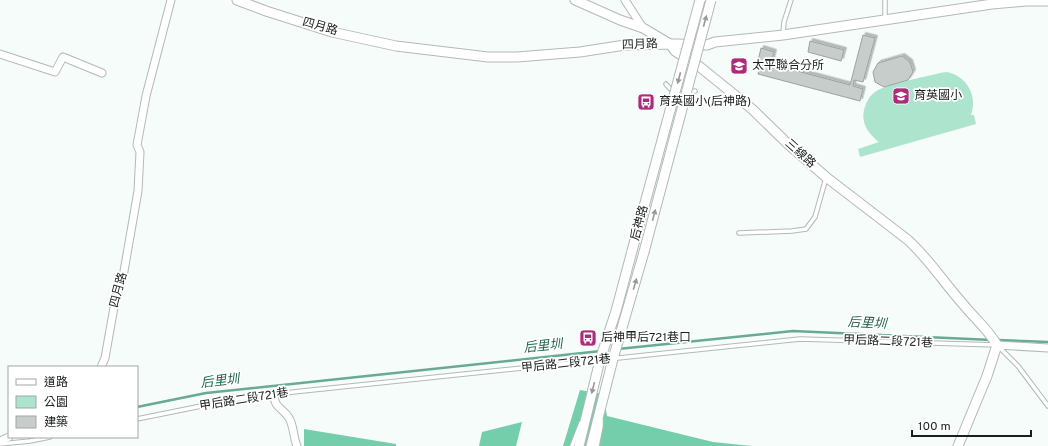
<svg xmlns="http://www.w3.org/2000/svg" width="1048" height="446" viewBox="0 0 1048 446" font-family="Overpass,'Noto Sans TC',sans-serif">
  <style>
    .green { fill: #ace4cd }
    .forest { fill: #74ceac }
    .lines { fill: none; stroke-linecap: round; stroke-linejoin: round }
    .stream { stroke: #6aaa92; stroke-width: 2.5 }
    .building { fill: #c6cdca; stroke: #9ba29f; filter: url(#shadow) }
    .service-casing { stroke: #b2b9b6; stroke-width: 5.5 }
    .minor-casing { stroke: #b2b9b6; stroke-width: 9 }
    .tertiary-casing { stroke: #b2b9b6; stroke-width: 11 }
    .service { stroke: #fff; stroke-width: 3.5 }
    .minor { stroke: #fff; stroke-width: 7 }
    .tertiary { stroke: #fff; stroke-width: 9 }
    .tertiary-bridge-casing { stroke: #b2b9b6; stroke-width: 11; stroke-linecap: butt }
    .tertiary-bridge { stroke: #fff; stroke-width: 9 }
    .oneway { fill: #989a99 }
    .labels { text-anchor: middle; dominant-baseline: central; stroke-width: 3.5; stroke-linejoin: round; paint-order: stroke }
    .street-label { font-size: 12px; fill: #1b1e1d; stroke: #fff }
    .poi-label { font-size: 12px; fill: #1b1e1d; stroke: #fff; text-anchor: start }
    .water-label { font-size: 13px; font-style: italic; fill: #1f634d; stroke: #fff }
  </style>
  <defs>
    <filter id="shadow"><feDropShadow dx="2.5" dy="-2.5" stdDeviation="0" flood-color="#0004"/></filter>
  </defs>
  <rect width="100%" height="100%" fill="#f5fcf9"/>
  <!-- green -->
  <path class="green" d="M947 72C967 76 978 96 971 115H974L976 124 860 157 858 149 879 142C869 134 861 124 864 110 866 103 869 96 875 92 886 84 925 77 940 73Z"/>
  <!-- forest -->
  <g class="forest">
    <polygon points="580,390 603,394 607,416 713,442 752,446 563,446"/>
    <polygon points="522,422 516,446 479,446 482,432"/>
    <polygon points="304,429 396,444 396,446 304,446"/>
  </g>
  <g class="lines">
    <!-- stream -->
    <g class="stream">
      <polyline points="997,340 1048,342"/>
      <polyline points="618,349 793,331 992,340"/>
      <polyline points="137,407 206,393 601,351"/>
    </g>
  </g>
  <!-- building -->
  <g class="building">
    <polygon points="863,35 875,38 863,82 854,80 853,86 863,89 860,101 758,74 761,62 758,61 761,48 774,52 771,64 850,85"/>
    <polygon points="810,41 844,50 841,61 808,52"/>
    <polygon points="902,56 910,62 913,72 908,80 884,87 875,82 873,72 878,63"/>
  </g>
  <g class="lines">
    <!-- service casing -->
    <g class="service-casing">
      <g id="service">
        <polyline points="885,0 885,19"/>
        <polyline points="783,34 784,22 791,0"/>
        <path d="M666 84C676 97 681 94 695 91"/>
        <polyline points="739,233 792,231 806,229 815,217 826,178"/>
        <polyline points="137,419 231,400 274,394 800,339 997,345 1018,366 1048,406"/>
        <polyline points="0,444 30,441 50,437"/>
        <polyline points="572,446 581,423"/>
        <polyline points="597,446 601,426 601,420"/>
      </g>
    </g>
    <!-- minor casing -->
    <g class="minor-casing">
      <g id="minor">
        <polyline points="625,0 643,28"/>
        <polyline points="0,54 55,72 63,57 102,73"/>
        <polyline points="997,345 1048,348"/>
        <polyline points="101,367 105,358 116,296 123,277 138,191 140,152 137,145 146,96 171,0"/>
        <path d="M274 394C274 408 282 407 289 418 294 426 293 437 297 446"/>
        <polyline points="0,441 9,437"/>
      </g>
    </g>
    <!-- tertiary casing -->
    <g class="tertiary-casing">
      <g id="tertiary">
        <polyline points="237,0 266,11 332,32 396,46 488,57 517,57 580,52 625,45 677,44 707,45 715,42 783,35 992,4 1026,1 1048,1"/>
        <path d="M575 0 620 20 643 28 670 44 675 51 700 67 752 109 789 145 826 177 908 240C929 259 944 283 963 304 974 318 988 329 997 345L987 376 958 446"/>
        <polyline points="579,446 600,360 616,311 632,251"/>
        <polyline points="591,446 613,359 644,252"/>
      </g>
    </g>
    <!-- service -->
    <use href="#service" class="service"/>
    <!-- minor -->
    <use href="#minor" class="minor"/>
    <!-- tertiary -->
    <use href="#tertiary" class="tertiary"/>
    <!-- tertiary-bridge casing -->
    <g class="tertiary-bridge-casing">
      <g id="tertiary-bridge">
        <polyline points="632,251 700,0"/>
        <polyline points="644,252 711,0"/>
      </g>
    </g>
    <!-- tertiary-bridge -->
    <use href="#tertiary-bridge" class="tertiary-bridge"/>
  </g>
  <!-- one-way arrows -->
  <defs><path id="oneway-solid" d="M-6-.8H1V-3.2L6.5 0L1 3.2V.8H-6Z"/></defs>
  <g class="oneway">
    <use href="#oneway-solid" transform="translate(705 21) rotate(-75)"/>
    <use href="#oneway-solid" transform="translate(679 78) rotate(105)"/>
    <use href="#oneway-solid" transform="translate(654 215) rotate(-75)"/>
    <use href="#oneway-solid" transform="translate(635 284) rotate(-74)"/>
    <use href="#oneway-solid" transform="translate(593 388) rotate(104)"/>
  </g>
  <!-- icons -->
  <defs>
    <g id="school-square" transform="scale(0.9)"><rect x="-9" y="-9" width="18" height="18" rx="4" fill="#ab2c7a" stroke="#fff"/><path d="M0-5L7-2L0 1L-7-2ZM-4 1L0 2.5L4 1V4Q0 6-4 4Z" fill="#fff"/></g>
    <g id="bus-square" transform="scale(0.9)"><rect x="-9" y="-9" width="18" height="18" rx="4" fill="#ab2c7a" stroke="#fff"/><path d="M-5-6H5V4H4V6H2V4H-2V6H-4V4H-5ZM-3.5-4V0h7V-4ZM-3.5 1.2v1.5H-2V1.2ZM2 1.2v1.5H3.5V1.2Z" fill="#fff"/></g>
  </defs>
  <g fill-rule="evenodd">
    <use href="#school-square" x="739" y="66"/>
    <use href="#school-square" x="901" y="96"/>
    <use href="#bus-square" x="646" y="102"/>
    <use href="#bus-square" x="588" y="338"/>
  </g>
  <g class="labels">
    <!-- street labels -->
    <g class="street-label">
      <text transform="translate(320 27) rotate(16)">四月路</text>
      <text transform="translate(640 45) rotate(-2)">四月路</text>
      <text transform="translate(800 154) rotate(42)">三線路</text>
      <text transform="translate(640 223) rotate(-75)">后神路</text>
      <text transform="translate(119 290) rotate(-75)">四月路</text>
      <text transform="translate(888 342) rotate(2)">甲后路二段721巷</text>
      <text transform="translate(566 364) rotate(-6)">甲后路二段721巷</text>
      <text transform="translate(244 400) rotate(-9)">甲后路二段721巷</text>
    </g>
    <!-- poi labels -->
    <g class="poi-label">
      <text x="752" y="66">太平聯合分所</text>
      <text x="914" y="96">育英國小</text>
      <text x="659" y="102">育英國小(后神路)</text>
      <text x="601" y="338">后神甲后721巷口</text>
    </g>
    <!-- water labels -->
    <g class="water-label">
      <text transform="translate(867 324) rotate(3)">后里圳</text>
      <text transform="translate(543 347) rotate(-6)">后里圳</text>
      <text transform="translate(220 382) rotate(-7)">后里圳</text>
    </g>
  </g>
  <!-- legend -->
  <rect x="8" y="366" width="130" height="72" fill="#ffffff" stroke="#a4a5a5"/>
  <rect x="16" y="379" width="20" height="6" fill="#ffffff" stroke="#a4a5a5"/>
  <text x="44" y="386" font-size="12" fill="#1b1e1d">道路</text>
  <rect x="16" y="396" width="20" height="12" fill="#ace4cd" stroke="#a4a5a5"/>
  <text x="44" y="406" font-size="12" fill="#1b1e1d">公園</text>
  <rect x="16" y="416" width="20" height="12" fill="#c6cdca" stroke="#a4a5a5"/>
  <text x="44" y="426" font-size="12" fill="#1b1e1d">建築</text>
  <!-- scale -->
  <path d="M912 430v6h119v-6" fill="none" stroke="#1b1e1d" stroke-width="2"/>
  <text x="918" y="430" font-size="12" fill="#1b1e1d" stroke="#ffffff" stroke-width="3" paint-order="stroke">100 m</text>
</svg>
